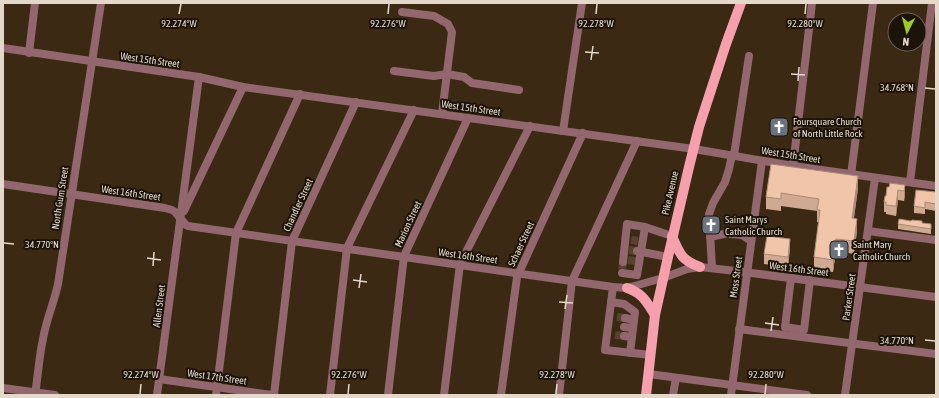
<svg xmlns="http://www.w3.org/2000/svg" width="939" height="398" viewBox="0 0 939 398" font-family="'Asap Condensed',sans-serif">
  <style>
    .lines { fill: none; stroke-linecap: round; stroke-linejoin: round }
    .minor-tunnel { stroke: #54432f; stroke-width: 8; stroke-dasharray: 8 4; stroke-linecap: butt }
    .minor { stroke: #92676d; stroke-width: 8 }
    .major { stroke: #f69fad; stroke-width: 10 }
    .wall { fill: #cfa991 }
    .shaded-wall { fill: #a98a76 }
    .building { fill: #f1c5a9; stroke: #a98a76 }
    .ticks { fill: none; stroke: #e4d8cb; stroke-width: 1.5 }
    .labels { text-anchor: middle; dominant-baseline: central; stroke-width: 4; stroke-linejoin: round; paint-order: stroke }
    .street-label { font-size: 10px; fill: #e4d8cb; stroke: #1c140a }
    .poi-label { font-size: 10px; fill: #e4d8cb; stroke: #1c140a; text-anchor: start }
    .ticks-label { font-size: 10px; text-anchor: middle; fill: #e4d8cb; stroke: #1c140a; stroke-width: 4; stroke-linejoin: round; paint-order: stroke }
  </style>
  <rect width="100%" height="100%" fill="#3b2914"/>
  <g class="lines">
    <!-- minor-tunnel -->
    <g class="minor-tunnel">
      <polyline points="631,240 638,241"/>
      <polyline points="629,250 637,251"/>
      <polyline points="628,260 636,261"/>
      <polyline points="622,269 623,262"/>
      <polyline points="617,317 625,318"/>
      <polyline points="615,335 624,336"/>
    </g>
    <!-- minor -->
    <g class="minor">
      <polyline points="402,12 434,16 448,24 452,32 442,114"/>
      <polyline points="3,48 199,77 243,87 694,149 793,166 936,186"/>
      <polyline points="29,53 35,3"/>
      <polyline points="394,71 434,76 447,74 464,77 472,83 519,90"/>
      <polyline points="563,131 582,3"/>
      <polyline points="734,155 749,56"/>
      <polyline points="793,166 812,3"/>
      <polyline points="851,175 873,3"/>
      <polyline points="910,182 932,3"/>
      <polyline points="3,184 165,208 172,210 175,212 186,225 188,226 613,287 627,288 663,278 687,269 700,267 736,271 936,297"/>
      <polyline points="184,211 243,87"/>
      <polyline points="868,231 936,240"/>
      <polyline points="731,234 742,235 751,241"/>
      <polyline points="710,237 724,234"/>
      <polyline points="637,251 668,257"/>
      <polyline points="623,262 627,224 645,227 672,236"/>
      <polyline points="712,268 709,214 713,203 725,182 729,169 732,155"/>
      <polyline points="622,273 637,275 645,227"/>
      <polyline points="791,278 785,327 804,330 810,280"/>
      <polyline points="613,287 605,350 651,355"/>
      <polyline points="611,302 624,304 635,312 630,353"/>
      <polyline points="625,318 634,320"/>
      <polyline points="624,327 633,328"/>
      <polyline points="739,329 936,354"/>
      <polyline points="624,336 632,337"/>
      <polyline points="649,374 807,395"/>
      <polyline points="159,379 272,395"/>
      <polyline points="3,388 55,395"/>
      <path d="M35 395C38 376 39 357 43 339 46 320 54 303 58 284L101 3"/>
      <polyline points="157,395 199,77"/>
      <polyline points="216,395 236,233 300,94"/>
      <polyline points="274,395 292,241 356,102"/>
      <polyline points="330,395 347,248 414,110"/>
      <polyline points="388,395 404,256 468,118"/>
      <polyline points="444,395 460,264 530,126"/>
      <polyline points="501,395 517,277 583,133"/>
      <polyline points="559,395 572,281 637,141"/>
      <polyline points="673,395 676,378"/>
      <polyline points="731,395 762,161"/>
      <polyline points="845,395 875,178"/>
    </g>
    <!-- major -->
    <g class="major">
      <path d="M672 236C680 254 681 260 700 267"/>
      <path d="M627 288C643 293 647 303 655 315"/>
      <polyline points="646,395 655,315 668,257 689,167 699,127 726,44 741,3"/>
    </g>
  </g>
  <!-- wall -->
  <g class="wall">
    <polygon points="771,164 858,188 854,218 857,231 854,254 836,251 833,272 814,270 814,257 819,222 817,222 817,211 781,206 781,211 766,209 766,197"/>
    <polygon points="905,185 905,195 904,201 898,200 896,216 886,214 886,212 884,212 884,202 889,187"/>
    <polygon points="936,192 936,211 925,209 925,214 914,213 914,206"/>
    <polygon points="922,223 931,224 931,234 898,229 898,224"/>
    <polygon points="790,248 788,267 764,264 764,254"/>
  </g>
  <!-- shaded-wall -->
  <g class="shaded-wall">
    <polygon points="858,176 858,188 852,231 852,218"/>
    <polygon points="905,185 905,195 904,201 904,191"/>
    <polygon points="898,190 898,200 896,216 896,206"/>
    <polygon points="857,219 857,231 854,254 854,241"/>
    <polygon points="790,239 790,248 788,267 788,257"/>
    <polygon points="836,239 836,251 833,272 833,260"/>
  </g>
  <!-- building -->
  <g class="building">
    <polygon points="771,164 858,176 852,218 857,219 854,241 836,239 833,260 814,257 820,210 817,210 819,199 781,193 781,199 766,197"/>
    <polygon points="890,183 905,185 904,191 898,190 896,206 886,205 886,202 884,202 885,196 886,196 887,187 889,187"/>
    <polygon points="916,190 936,192 936,204 925,202 925,208 914,206"/>
    <polygon points="899,219 911,221 912,220 922,221 922,223 931,224 931,229 898,224"/>
    <polygon points="767,236 790,239 788,257 764,254"/>
  </g>
  <!-- ticks -->
  <path class="ticks" d="M179 14 181 4M388 14 389 4M596 14 597 4M805 14 806 4M585 52 599 53M591 60 593 46M791 74 805 75M798 81 799 67M925 88 935 89M4 243 14 244M147 258 161 260M153 266 154 252M353 280 367 282M359 288 361 274M559 302 573 303M565 309 567 295M765 323 779 325M771 331 773 317M925 340 935 341M140 394 141 384M348 394 349 384M556 394 557 384M765 394 766 384"/>
  <!-- icons -->
  <defs>
    <g id="church-square" transform="scale(1)"><rect x="-9" y="-9" width="18" height="18" rx="4" fill="#6b7280" stroke="#1c140a"/><path d="M-1.2-6h2.4v3.5h3.3v2.4h-3.3V6h-2.4V-.1h-3.3v-2.4h3.3Z" fill="#fff"/></g>
  </defs>
  <g fill-rule="evenodd">
    <use href="#church-square" x="779" y="127"/>
    <use href="#church-square" x="711" y="225"/>
    <use href="#church-square" x="839" y="250"/>
  </g>
  <g class="labels">
    <!-- street labels -->
    <g class="street-label">
      <text transform="translate(150 60) rotate(8)">West 15th Street</text>
      <text transform="translate(471 108) rotate(8)">West 15th Street</text>
      <text transform="translate(791 155) rotate(9)">West 15th Street</text>
      <text transform="translate(131 193) rotate(8)">West 16th Street</text>
      <text transform="translate(670 193) rotate(-77)">Pike Avenue</text>
      <text transform="translate(60 198) rotate(-81)">North Gum Street</text>
      <text transform="translate(298 205) rotate(-65)">Chandler Street</text>
      <text transform="translate(408 224) rotate(-65)">Marion Street</text>
      <text transform="translate(521 244) rotate(-65)">Schaer Street</text>
      <text transform="translate(468 256) rotate(8)">West 16th Street</text>
      <text transform="translate(799 269) rotate(7)">West 16th Street</text>
      <text transform="translate(736 277) rotate(-82)">Moss Street</text>
      <text transform="translate(849 297) rotate(-82)">Parker Street</text>
      <text transform="translate(159 306) rotate(-83)">Allen Street</text>
      <text transform="translate(217 377) rotate(8)">West 17th Street</text>
    </g>
    <!-- poi labels -->
    <g class="poi-label">
      <text x="793" y="121">Foursquare Church<tspan x="793" dy="12">of North Little Rock</tspan></text>
      <text x="725" y="219">Saint Marys<tspan x="725" dy="12">Catholic Church</tspan></text>
      <text x="853" y="244">Saint Mary<tspan x="853" dy="12">Catholic Church</tspan></text>
    </g>
  </g>
  <g class="ticks-label">
    <text x="179" y="27">92.274°W</text>
    <text x="388" y="27">92.276°W</text>
    <text x="596" y="27">92.278°W</text>
    <text x="805" y="27">92.280°W</text>
    <text x="897" y="91">34.768°N</text>
    <text x="42" y="248">34.770°N</text>
    <text x="897" y="344">34.770°N</text>
    <text x="141" y="378">92.274°W</text>
    <text x="349" y="378">92.276°W</text>
    <text x="557" y="378">92.278°W</text>
    <text x="766" y="378">92.280°W</text>
  </g>
  <!-- border -->
  <rect width="939" height="398" fill="none" stroke="#e4d8cb" stroke-width="8"/>
  <!-- north arrow -->
  <g transform="translate(907 32) rotate(186)"><circle r="19" fill="#1c140a" stroke="#6c6257"/>
  <path d="M0-3L7 15L0 10L-7 15Z" fill="#a1c92a"/>
  <text y="-6" font-size="11" font-weight="bold" text-anchor="middle" fill="#e4d8cb">N</text>
  </g>
</svg>
